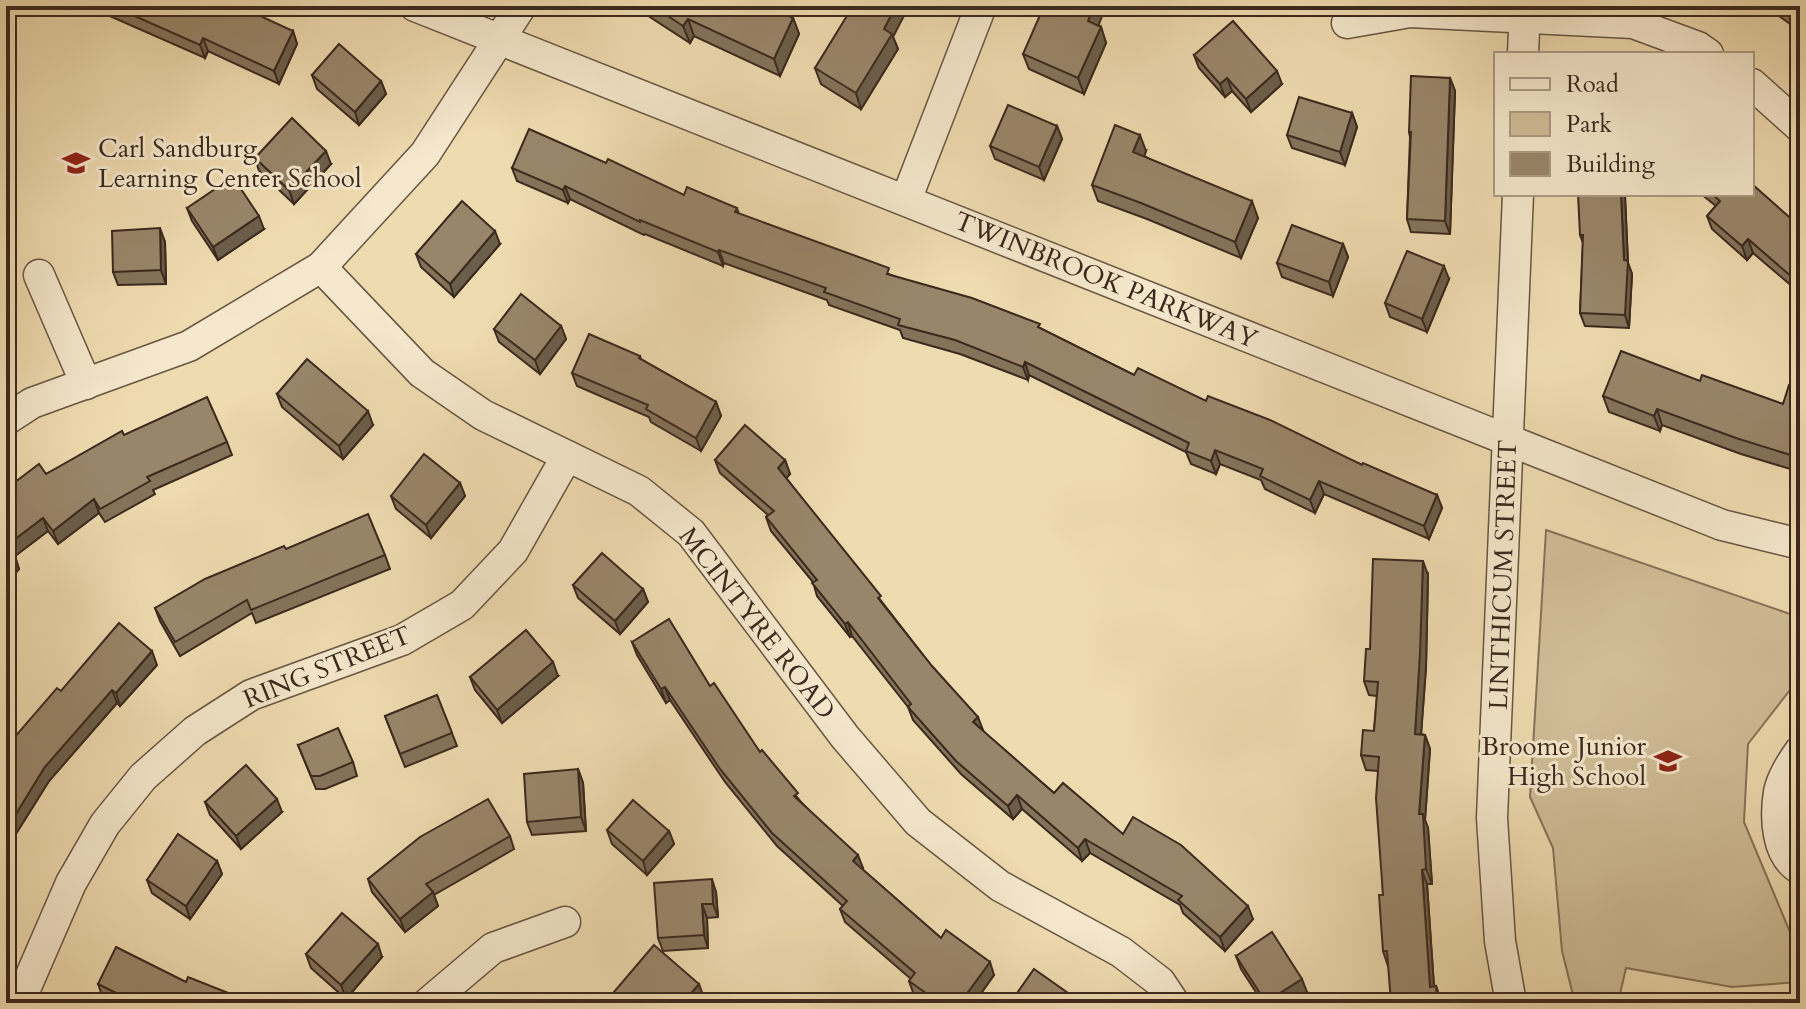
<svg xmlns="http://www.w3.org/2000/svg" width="1806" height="1009" viewBox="0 0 1806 1009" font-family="Cardo,serif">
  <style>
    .green { fill: #d0bd97; stroke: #86735a; stroke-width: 2 }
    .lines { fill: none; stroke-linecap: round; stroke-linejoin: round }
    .minor-casing { stroke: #685642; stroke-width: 33 }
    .minor { stroke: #f5e8cc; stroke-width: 30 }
    .wall { fill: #84735b; stroke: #3b291e; stroke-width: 2 }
    .shaded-wall { fill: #6b5e4a; stroke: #3b291e; stroke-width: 2 }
    .building { fill: #99866a; stroke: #3b291e; stroke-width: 2 }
    .labels { text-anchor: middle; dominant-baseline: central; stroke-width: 6; stroke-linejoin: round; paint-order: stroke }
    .poi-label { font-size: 26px; fill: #3b291e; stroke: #f5e8cc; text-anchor: start }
    .street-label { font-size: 26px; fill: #3b291e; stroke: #f5e8cc }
  </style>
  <rect width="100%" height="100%" fill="#efdbb0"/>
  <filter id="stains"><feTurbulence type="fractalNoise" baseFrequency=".0025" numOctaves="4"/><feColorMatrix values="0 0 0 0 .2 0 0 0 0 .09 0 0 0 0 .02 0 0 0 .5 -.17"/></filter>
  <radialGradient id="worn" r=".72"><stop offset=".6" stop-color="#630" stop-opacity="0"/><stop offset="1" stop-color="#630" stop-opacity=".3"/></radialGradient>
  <!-- green -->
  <polygon class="green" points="1546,530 1793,615 1790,690 1748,744 1744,822 1800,956 1800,982 1732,987 1626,968 1618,1003 1575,1003 1562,951 1553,848 1530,797"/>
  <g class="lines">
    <!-- minor casing -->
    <g class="minor-casing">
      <g id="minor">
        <polyline points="415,6 1722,525 1800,544"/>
        <polyline points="1347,23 1410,12 1633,23 1698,47 1708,54"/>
        <polyline points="1523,54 1525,6"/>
        <polyline points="1752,84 1800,127"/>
        <polyline points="906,200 981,6"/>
        <polyline points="321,267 422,373 483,415 639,491 691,533 845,737 918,822 1000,886 1121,952 1160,982 1174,1003"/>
        <polyline points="39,275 86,384"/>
        <polyline points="6,420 32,403 189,346 321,267 425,154 521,6"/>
        <path d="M1800 751C1792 762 1782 778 1779 792 1775 817 1776 855 1800 869"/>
        <polyline points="19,1003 71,883 105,824 143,777 195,731 251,695 402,640 462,605 513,551 567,456"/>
        <polyline points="428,1003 493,948 565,922"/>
        <polyline points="1511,1003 1500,941 1492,818 1518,194"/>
      </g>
    </g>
    <!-- minor -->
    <use href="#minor" class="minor"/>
  </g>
  <!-- wall -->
  <g class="wall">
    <polygon points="87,6 222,6 240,14 293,31 297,44 279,84 208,51 205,58"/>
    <polygon points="633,6 768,6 793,18 799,34 780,76 694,36 690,43"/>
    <polygon points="1765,6 1800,6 1797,29"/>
    <polygon points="1099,26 1101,27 1106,43 1084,94 1029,69 1023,54"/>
    <polygon points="893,37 898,49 861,109 821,84 815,68"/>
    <polygon points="1194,55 1282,84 1251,112 1232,91 1225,97 1199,68"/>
    <polygon points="312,75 381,81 386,94 359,125 317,89"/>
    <polygon points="1450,78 1455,91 1450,234 1411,232 1407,219 1410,137 1409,132"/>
    <polygon points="1352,113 1357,127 1345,165 1292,148 1287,135"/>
    <polygon points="1057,126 1062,139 1044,180 995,159 990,146"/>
    <polygon points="1146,151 1144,156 1258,218 1241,258 1147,219 1098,201 1092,185"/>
    <polygon points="255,158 331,164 294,204 259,171"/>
    <polygon points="512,168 684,195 737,208 739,214 891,275 1041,329 1134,375 1206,401 1437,495 1442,508 1429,539 1324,494 1315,513 1265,489 1261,480 1220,464 1216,474 1191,464 1186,452 1029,375 1028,380 960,354 903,338 900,330 829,305 827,300 724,263 723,266 645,234 644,235 570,199 568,203 517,181"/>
    <polygon points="1701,194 1752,194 1797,224 1800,221 1800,293 1753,253 1747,260 1712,229 1707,216 1716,206"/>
    <polygon points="1625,196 1628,263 1632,274 1629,328 1585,326 1580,313 1583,243 1580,235"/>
    <polygon points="187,208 264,229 218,260 192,221"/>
    <polygon points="165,242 166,284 118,285 113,272"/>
    <polygon points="500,244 454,297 421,267 416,254"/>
    <polygon points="1343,244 1348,257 1333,296 1282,277 1277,263"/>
    <polygon points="1449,279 1427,332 1390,317 1385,303"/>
    <polygon points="561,326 566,339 540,374 499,342 494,329"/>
    <polygon points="640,356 641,359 716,402 721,416 701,451 651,422 649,417 577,386 572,373"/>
    <polygon points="1700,381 1783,404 1800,388 1800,472 1741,454 1662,425 1660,431 1609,412 1603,396"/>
    <polygon points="277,394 373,425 343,459 282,407"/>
    <polygon points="124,435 227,442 232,455 153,490 155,494 105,522 99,513 58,544 48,531 15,556 19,569 6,584 6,489 46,474"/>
    <polygon points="715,460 785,460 790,474 786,478 982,731 1054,793 1123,834 1253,919 1225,951 1183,913 1180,905 1090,853 1082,861 1022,809 1013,819 961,774 913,720 908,707 852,636 850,637 817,596 813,582 771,531 766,517 768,515 720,473"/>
    <polygon points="460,483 465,496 431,538 396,509 391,496"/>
    <polygon points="286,549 385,555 390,569 256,623 252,613 180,656 160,621 155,608"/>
    <polygon points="1428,575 1426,667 1421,734 1425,735 1430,749 1425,820 1428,828 1432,884 1427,884 1434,987 1436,986 1441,1001 1388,966 1383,951 1383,895 1378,771 1366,770 1361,755 1374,731 1377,696 1369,695 1364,681"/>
    <polygon points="573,585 643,589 648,602 620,634 578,598"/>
    <polygon points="632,642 710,686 760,752 801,802 863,868 862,869 941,938 994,975 974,1003 926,1003 914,995 909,981 911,979 845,922 840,909 843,906 777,846 725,782 670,700 666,703 637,655"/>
    <polygon points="157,665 120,706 117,703 49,781 12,840 6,836 6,747"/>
    <polygon points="558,676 502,723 475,690 470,677"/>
    <polygon points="437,695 457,746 405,767 385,716"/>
    <polygon points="298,745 353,762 357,776 325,789 316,789"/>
    <polygon points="578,769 583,783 586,831 532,835 527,822"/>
    <polygon points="205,802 282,812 241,849 210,815"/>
    <polygon points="607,830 669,831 674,844 647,875 612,844"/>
    <polygon points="510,836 514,849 434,895 438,906 405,932 372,892 368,879"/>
    <polygon points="217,861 222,874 190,919 152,893 147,880"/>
    <polygon points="716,892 718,917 707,918 708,948 663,951 658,938"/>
    <polygon points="306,954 382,957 346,999 311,968"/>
    <polygon points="1236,956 1307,992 1290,1003 1263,1003 1241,969"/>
    <polygon points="186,982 241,998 242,1003 114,1003 103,998 98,984"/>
  </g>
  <!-- shaded-wall -->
  <g class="shaded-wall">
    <polygon points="896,6 909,6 893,37 898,49 861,109 856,93 884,29"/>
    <polygon points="1094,6 1106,6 1094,37 1088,21"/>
    <polygon points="1798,6 1800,6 1800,24 1797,29 1792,15"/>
    <polygon points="793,18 799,34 780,76 774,59"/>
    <polygon points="688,19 694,36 690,43 683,26"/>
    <polygon points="1101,27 1106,43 1084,94 1078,78"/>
    <polygon points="293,31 297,44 279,84 274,71"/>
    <polygon points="203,38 208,51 205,58 200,45"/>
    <polygon points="1277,71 1282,84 1251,112 1246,99"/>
    <polygon points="1227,78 1232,91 1225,97 1220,84"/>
    <polygon points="1450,78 1455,91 1450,234 1445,221"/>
    <polygon points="381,81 386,94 359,125 355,112"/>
    <polygon points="1352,113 1357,127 1345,165 1340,152"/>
    <polygon points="1057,126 1062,139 1044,180 1039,167"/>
    <polygon points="1140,135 1146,151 1140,168 1133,152"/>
    <polygon points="326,151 331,164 294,204 289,190"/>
    <polygon points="565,186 570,199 568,203 563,190"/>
    <polygon points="1621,194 1624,194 1625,196 1628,263 1632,274 1629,328 1625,315 1624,260"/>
    <polygon points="1252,201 1258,218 1241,258 1235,242"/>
    <polygon points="259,216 264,229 218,260 213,247"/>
    <polygon points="160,228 165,242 166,284 161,270"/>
    <polygon points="495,231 500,244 454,297 450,284"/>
    <polygon points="1748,239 1753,253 1747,260 1742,246"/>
    <polygon points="1343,244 1348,257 1333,296 1329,282"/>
    <polygon points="719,250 724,263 723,266 718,252"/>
    <polygon points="1444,266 1449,279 1427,332 1422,319"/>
    <polygon points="561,326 566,339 540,374 535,360"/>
    <polygon points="1025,362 1029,375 1028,380 1023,367"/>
    <polygon points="716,402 721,416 701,451 696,438"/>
    <polygon points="1657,409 1662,425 1660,431 1654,416"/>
    <polygon points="368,411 373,425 343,459 339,446"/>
    <polygon points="1215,450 1220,464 1216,474 1211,461"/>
    <polygon points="785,460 790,474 783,482 778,468"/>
    <polygon points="1319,481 1324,494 1315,513 1310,500"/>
    <polygon points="460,483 465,496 431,538 426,525"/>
    <polygon points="1437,495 1442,508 1429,539 1424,526"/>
    <polygon points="94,499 99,513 58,544 53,531"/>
    <polygon points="43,518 48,531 15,556 19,569 6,584 6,546"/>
    <polygon points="1423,561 1428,575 1426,667 1420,749 1415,734"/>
    <polygon points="643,589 648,602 620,634 615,621"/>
    <polygon points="848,622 852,636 850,637 845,624"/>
    <polygon points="152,651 157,665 120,706 116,693"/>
    <polygon points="553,662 558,676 502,723 497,710"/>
    <polygon points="665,687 670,700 666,703 661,689"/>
    <polygon points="112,690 117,703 49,781 12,840 8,827 44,768"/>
    <polygon points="978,717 983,730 973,722"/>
    <polygon points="1425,735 1430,749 1425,820 1428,828 1432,884 1426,869 1419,814"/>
    <polygon points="578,769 583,783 586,831 581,817"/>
    <polygon points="1017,795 1022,809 1013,819 1008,806"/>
    <polygon points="277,799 282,812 241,849 236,836"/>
    <polygon points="669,831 674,844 647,875 643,861"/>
    <polygon points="1085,839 1090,853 1082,861 1078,848"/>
    <polygon points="858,855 863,868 857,874 853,861"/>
    <polygon points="217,861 222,874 190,919 186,906"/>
    <polygon points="1422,870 1427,884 1435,1001 1430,987"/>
    <polygon points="712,879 716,892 718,917 713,904"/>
    <polygon points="433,892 438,906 405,932 400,919"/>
    <polygon points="702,904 707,918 708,948 704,935"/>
    <polygon points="1248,906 1253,919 1225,951 1220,937"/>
    <polygon points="378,944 382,957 346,999 341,985"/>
    <polygon points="990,962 994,975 974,1003 960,1003"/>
    <polygon points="1302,979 1307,992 1290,1003 1273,1003 1272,998"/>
    <polygon points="699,984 706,1003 683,1003"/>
    <polygon points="1436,986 1441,1001 1441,1003 1437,1003"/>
  </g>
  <!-- building -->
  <g class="building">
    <polygon points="112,6 222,6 240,14 243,8 293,31 274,71 203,38 200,45"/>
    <polygon points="653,6 768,6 793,18 774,59 688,19 683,26"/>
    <polygon points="853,6 896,6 884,29 892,34 856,93 815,68"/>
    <polygon points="1044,6 1094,6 1088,21 1101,27 1078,78 1023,54"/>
    <polygon points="1779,6 1798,6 1792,15"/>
    <polygon points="1233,21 1277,71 1246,99 1227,78 1220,84 1194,55"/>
    <polygon points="339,44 381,81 355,112 312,75"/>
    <polygon points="1411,76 1450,78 1445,221 1407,219 1411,132 1409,132"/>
    <polygon points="1299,97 1352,113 1340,152 1287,135"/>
    <polygon points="1008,105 1057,126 1039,167 990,146"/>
    <polygon points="292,118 326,151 289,190 255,158"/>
    <polygon points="1115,125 1140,135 1133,152 1252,201 1235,242 1141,203 1092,185"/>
    <polygon points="529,129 606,163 608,159 684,195 687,187 737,208 735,212 889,268 887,274 972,298 1040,324 1038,327 1134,375 1138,368 1206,401 1208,396 1270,420 1362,465 1363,463 1437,495 1424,526 1319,481 1310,500 1260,476 1263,469 1215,450 1211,461 1186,451 1189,443 1025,362 1023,367 955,340 898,325 900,319 824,292 826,288 719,250 718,252 640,220 640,222 565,186 563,190 512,168"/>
    <polygon points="233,177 259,216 213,247 187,208"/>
    <polygon points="1752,184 1797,224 1800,221 1800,284 1748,239 1742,246 1707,216 1720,201 1712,194 1752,194"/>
    <polygon points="1578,194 1621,194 1624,260 1628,261 1625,315 1580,313 1583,235 1580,235"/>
    <polygon points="462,201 495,231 450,284 416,254"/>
    <polygon points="1292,225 1343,244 1329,282 1277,263"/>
    <polygon points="160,228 161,270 113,272 112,231"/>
    <polygon points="1407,251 1444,266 1422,319 1385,303"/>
    <polygon points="521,294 561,326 535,360 494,329"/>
    <polygon points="589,334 640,356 639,358 716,402 696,438 646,409 648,405 572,373"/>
    <polygon points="1621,351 1700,381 1702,375 1783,404 1789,385 1800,388 1800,458 1736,438 1657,409 1654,416 1603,396"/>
    <polygon points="307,359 368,411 339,446 277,394"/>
    <polygon points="207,397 227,442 147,477 150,481 100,509 94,499 53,531 43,518 6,546 6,489 39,464 46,474 122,431 124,435"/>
    <polygon points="745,425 785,460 778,468 881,596 878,598 932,666 978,717 973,722 1054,793 1063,783 1123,834 1133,817 1181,845 1248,906 1220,937 1178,900 1182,896 1085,839 1078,848 1017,795 1008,806 956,761 908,707 911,704 848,622 845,624 812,583 817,580 766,517 774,511 715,460"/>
    <polygon points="424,454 460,483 426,525 391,496"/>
    <polygon points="368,514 385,555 251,610 247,600 175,642 155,608 205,579 284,546 286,549"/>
    <polygon points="6,548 14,556 6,565"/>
    <polygon points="602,553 643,589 615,621 573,585"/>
    <polygon points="1373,559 1423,561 1420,653 1415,734 1425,735 1419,814 1423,814 1426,869 1422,870 1430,987 1436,986 1437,1003 1391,1003 1387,951 1383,951 1379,895 1383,895 1376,798 1379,757 1361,755 1363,730 1374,731 1378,682 1364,681 1366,649 1370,649"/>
    <polygon points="669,619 710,686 714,683 760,752 762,750 798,793 794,796 858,855 853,861 941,938 946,930 990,962 960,1003 947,1003 942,999 940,1003 909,981 915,973 840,909 847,901 772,833 720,769 665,687 661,689 632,642"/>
    <polygon points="119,623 152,651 116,693 112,690 44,768 8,827 6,825 6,747 57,688 61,691"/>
    <polygon points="526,630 553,662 497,710 470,677"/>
    <polygon points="437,695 452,733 400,754 385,716"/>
    <polygon points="338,728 353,762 320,776 311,776 298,745"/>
    <polygon points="246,765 277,799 236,836 205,802"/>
    <polygon points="578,769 581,817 527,822 524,774"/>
    <polygon points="488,799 510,836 426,884 433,892 400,919 368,879 420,837"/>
    <polygon points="633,800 669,831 643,861 607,830"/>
    <polygon points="178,834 217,861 186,906 147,880"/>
    <polygon points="712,879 713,904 702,904 704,935 658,938 654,883"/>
    <polygon points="342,913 378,944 341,985 306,954"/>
    <polygon points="1272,932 1302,979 1272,998 1263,998 1236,956"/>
    <polygon points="654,945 699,984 683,1003 612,1003 608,999"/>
    <polygon points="116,947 186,982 188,977 241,998 238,1003 136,1003 98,984"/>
    <polygon points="1034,969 1078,1000 1076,1003 1010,1003"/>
    <polygon points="297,996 312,1003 294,1003"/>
  </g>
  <!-- icons -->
  <defs>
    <g id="school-bare" transform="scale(2.16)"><path d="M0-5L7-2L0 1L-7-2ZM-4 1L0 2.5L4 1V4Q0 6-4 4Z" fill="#8f2418" stroke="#f5e8cc" stroke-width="2.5" paint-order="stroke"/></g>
  </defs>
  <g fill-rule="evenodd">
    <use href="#school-bare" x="76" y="163"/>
    <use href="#school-bare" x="1668" y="761"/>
  </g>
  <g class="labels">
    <!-- poi labels -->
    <g class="poi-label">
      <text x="98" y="148">Carl Sandburg<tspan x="98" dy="30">Learning Center School</tspan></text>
      <text x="1646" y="746" text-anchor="end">Broome Junior<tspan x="1646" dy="30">High School</tspan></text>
    </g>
    <!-- street labels -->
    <g class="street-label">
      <text transform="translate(1106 280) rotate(22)">TWINBROOK PARKWAY</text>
      <text transform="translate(1503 575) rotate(-88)">LINTHICUM STREET</text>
      <text transform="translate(757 623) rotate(52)">MCINTYRE ROAD</text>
      <text transform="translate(327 667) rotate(-22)">RING STREET</text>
    </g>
  </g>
  <!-- margin -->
  <rect width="1806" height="1009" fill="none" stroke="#efdbb0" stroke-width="32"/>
  <rect x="8" y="8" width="1790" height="993" fill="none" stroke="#3b291e" stroke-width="4"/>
  <rect x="16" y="16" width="1774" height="977" fill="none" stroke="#3b291e" stroke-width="2"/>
  <!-- legend -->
  <rect x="1494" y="52" width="260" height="144" fill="#f5e8cc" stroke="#ab9c86" stroke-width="2"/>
  <rect x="1510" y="78" width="40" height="12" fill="#f5e8cc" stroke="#ab9c86" stroke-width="2"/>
  <text x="1566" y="92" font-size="24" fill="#3b291e">Road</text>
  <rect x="1510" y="112" width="40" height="24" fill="#d0bd97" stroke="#ab9c86" stroke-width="2"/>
  <text x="1566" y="132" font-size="24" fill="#3b291e">Park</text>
  <rect x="1510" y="152" width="40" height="24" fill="#99866a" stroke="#ab9c86" stroke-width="2"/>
  <text x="1566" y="172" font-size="24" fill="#3b291e">Building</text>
  <rect width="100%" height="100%" filter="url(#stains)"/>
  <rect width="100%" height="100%" fill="url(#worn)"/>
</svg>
